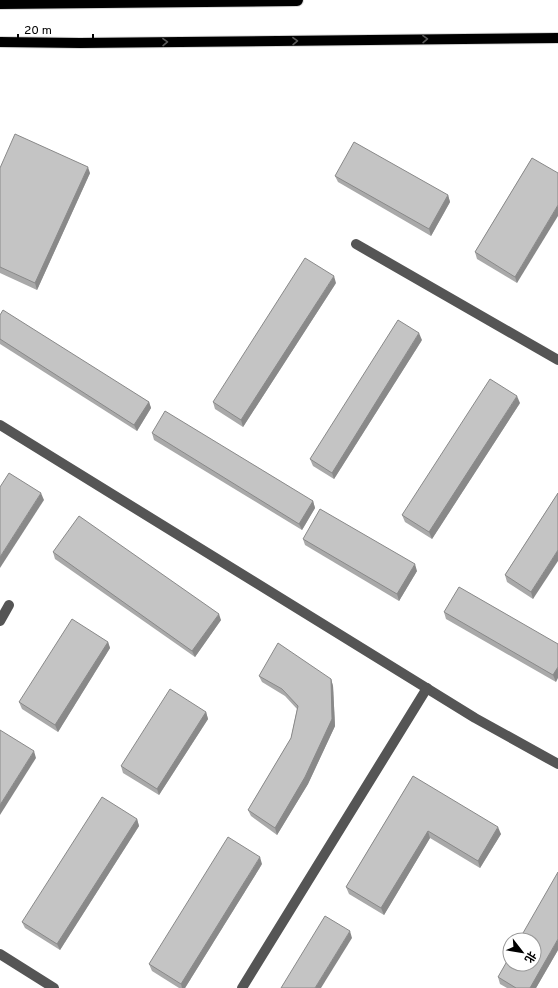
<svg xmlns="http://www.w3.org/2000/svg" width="558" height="988" viewBox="0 0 558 988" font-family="Overpass,'Noto Sans SC',sans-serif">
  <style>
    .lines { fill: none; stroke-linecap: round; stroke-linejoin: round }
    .major-casing { stroke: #dbdbdb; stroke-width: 12 }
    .highway-casing { stroke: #dbdbdb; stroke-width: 14 }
    .minor { stroke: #555; stroke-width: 10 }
    .major { stroke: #000; stroke-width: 10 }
    .highway { stroke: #000; stroke-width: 12 }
    .wall { fill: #a9a9a9 }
    .shaded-wall { fill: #898989 }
    .building { fill: #c4c4c4; stroke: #898989 }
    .oneway { stroke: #595959 }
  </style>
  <rect width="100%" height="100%" fill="#fff"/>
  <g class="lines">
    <!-- major casing -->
    <g class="major-casing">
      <polyline id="major" points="0,42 80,43 558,38"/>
    </g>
    <!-- highway casing -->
    <g class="highway-casing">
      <polyline id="highway" points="0,3 297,0"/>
    </g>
    <!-- minor -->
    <g class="minor">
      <polyline points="356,244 558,360"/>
      <polyline points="0,425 475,718 558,764"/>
      <polyline points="0,621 9,605"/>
      <polyline points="0,954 54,988"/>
      <polyline points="242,988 427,688"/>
    </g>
    <!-- major -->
    <use href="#major" class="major"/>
    <!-- highway -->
    <use href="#highway" class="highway"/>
  </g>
  <!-- wall -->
  <g class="wall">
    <polygon points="532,158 517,283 477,259 475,252"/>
    <polygon points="0,168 90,173 37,290 0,273"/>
    <polygon points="335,176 448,195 450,202 431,236 338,182"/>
    <polygon points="336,283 243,427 215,409 213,402"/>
    <polygon points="0,315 149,402 151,408 137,431 0,344"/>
    <polygon points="422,340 334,479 313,466 310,459"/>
    <polygon points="520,403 432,539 405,522 402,515"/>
    <polygon points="152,433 313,501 315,508 302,530 154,440"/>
    <polygon points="558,493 533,599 507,582 505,575"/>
    <polygon points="303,539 417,571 399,601 305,545"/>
    <polygon points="53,552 221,620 195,657 55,559"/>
    <polygon points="444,612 558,644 556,682 446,619"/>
    <polygon points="108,642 110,648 58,732 22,709 19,702"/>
    <polygon points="259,676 331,679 333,686 335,726 308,784 277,835 251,816 248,810 291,738 297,709 285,696 262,682"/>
    <polygon points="206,712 208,719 159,795 123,773 121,766"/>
    <polygon points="413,776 501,834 480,868 430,838 384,915 349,894 346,887"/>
    <polygon points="137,819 139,826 60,950 25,928 22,922"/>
    <polygon points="262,864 185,988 179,988 152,971 149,964"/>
    <polygon points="558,950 536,988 507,988 500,984 498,977"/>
  </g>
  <!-- shaded-wall -->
  <g class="shaded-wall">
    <polygon points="88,167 90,173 37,290 35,283"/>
    <polygon points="448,195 450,202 431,236 429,229"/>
    <polygon points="558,205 558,216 517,283 515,277"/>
    <polygon points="334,276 336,283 243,427 241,420"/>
    <polygon points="419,333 422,340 334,479 332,473"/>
    <polygon points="517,396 520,403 432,539 429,532"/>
    <polygon points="149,402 151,408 137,431 134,425"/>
    <polygon points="41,493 44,500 0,568 0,557"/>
    <polygon points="313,501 315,508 302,530 299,524"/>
    <polygon points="558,550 558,561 533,599 531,592"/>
    <polygon points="415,564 417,571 399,601 397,594"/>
    <polygon points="219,614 221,620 195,657 192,651"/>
    <polygon points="108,642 110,648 58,732 55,725"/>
    <polygon points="558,667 558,678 556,682 553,675"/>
    <polygon points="331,679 333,686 335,726 308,784 277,835 275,828"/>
    <polygon points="206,712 208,719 159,795 157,789"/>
    <polygon points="34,751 36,758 0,815 0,805"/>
    <polygon points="137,819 139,826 60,950 57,944"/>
    <polygon points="498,827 501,834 480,868 478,861"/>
    <polygon points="428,831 430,838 384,915 381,908"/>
    <polygon points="260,857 262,864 185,988 182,988 181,984"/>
    <polygon points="350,931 352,938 321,988 315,988"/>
    <polygon points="558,939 558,950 536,988 530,988"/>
  </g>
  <!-- building -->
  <g class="building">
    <polygon points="15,134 88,167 35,283 0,267 0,168"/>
    <polygon points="354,142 448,195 429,229 335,176"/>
    <polygon points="532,158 558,173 558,205 515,277 475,252"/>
    <polygon points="305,258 334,276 241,420 213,402"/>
    <polygon points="3,310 149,402 134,425 0,339 0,315"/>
    <polygon points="398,320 419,333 332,473 310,459"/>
    <polygon points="490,379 517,396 429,532 402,515"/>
    <polygon points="165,411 313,501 299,524 152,433"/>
    <polygon points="9,473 41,493 0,557 0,487"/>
    <polygon points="558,493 558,550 531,592 505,575"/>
    <polygon points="320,509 415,564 397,594 303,539"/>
    <polygon points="79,516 219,614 192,651 53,552"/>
    <polygon points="459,587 558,644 558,667 553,675 444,612"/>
    <polygon points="72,619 108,642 55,725 19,702"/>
    <polygon points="278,643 331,679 332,719 305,777 275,828 248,810 291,738 298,706 282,689 259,676"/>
    <polygon points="170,689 206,712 157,789 121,766"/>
    <polygon points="0,730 34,751 0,805"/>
    <polygon points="413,776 498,827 478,861 428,831 381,908 346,887"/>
    <polygon points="102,797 137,819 57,944 22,922"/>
    <polygon points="228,837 260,857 181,984 149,964"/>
    <polygon points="558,872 558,939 530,988 516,988 498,977 510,956 510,964 534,964 534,940 519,940"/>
    <polygon points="325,916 350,931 315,988 281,988"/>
  </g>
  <!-- one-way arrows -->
  <defs><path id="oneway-chevron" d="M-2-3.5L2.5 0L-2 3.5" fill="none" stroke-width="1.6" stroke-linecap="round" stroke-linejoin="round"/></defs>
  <g class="oneway">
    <use href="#oneway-chevron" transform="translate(425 39) rotate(-1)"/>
    <use href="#oneway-chevron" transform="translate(295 41) rotate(-1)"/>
    <use href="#oneway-chevron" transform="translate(165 42) rotate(-1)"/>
  </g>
  <!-- north arrow -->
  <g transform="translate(522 952) rotate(121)"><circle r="19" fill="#ffffff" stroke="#999999"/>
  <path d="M0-3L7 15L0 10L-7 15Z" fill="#000000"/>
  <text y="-6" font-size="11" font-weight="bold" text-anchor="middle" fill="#000000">北</text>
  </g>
  <!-- scale -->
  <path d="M18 34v6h75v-6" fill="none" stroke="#000000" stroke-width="2"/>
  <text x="24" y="34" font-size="12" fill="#000000" stroke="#ffffff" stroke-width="3" paint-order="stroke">20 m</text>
</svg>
